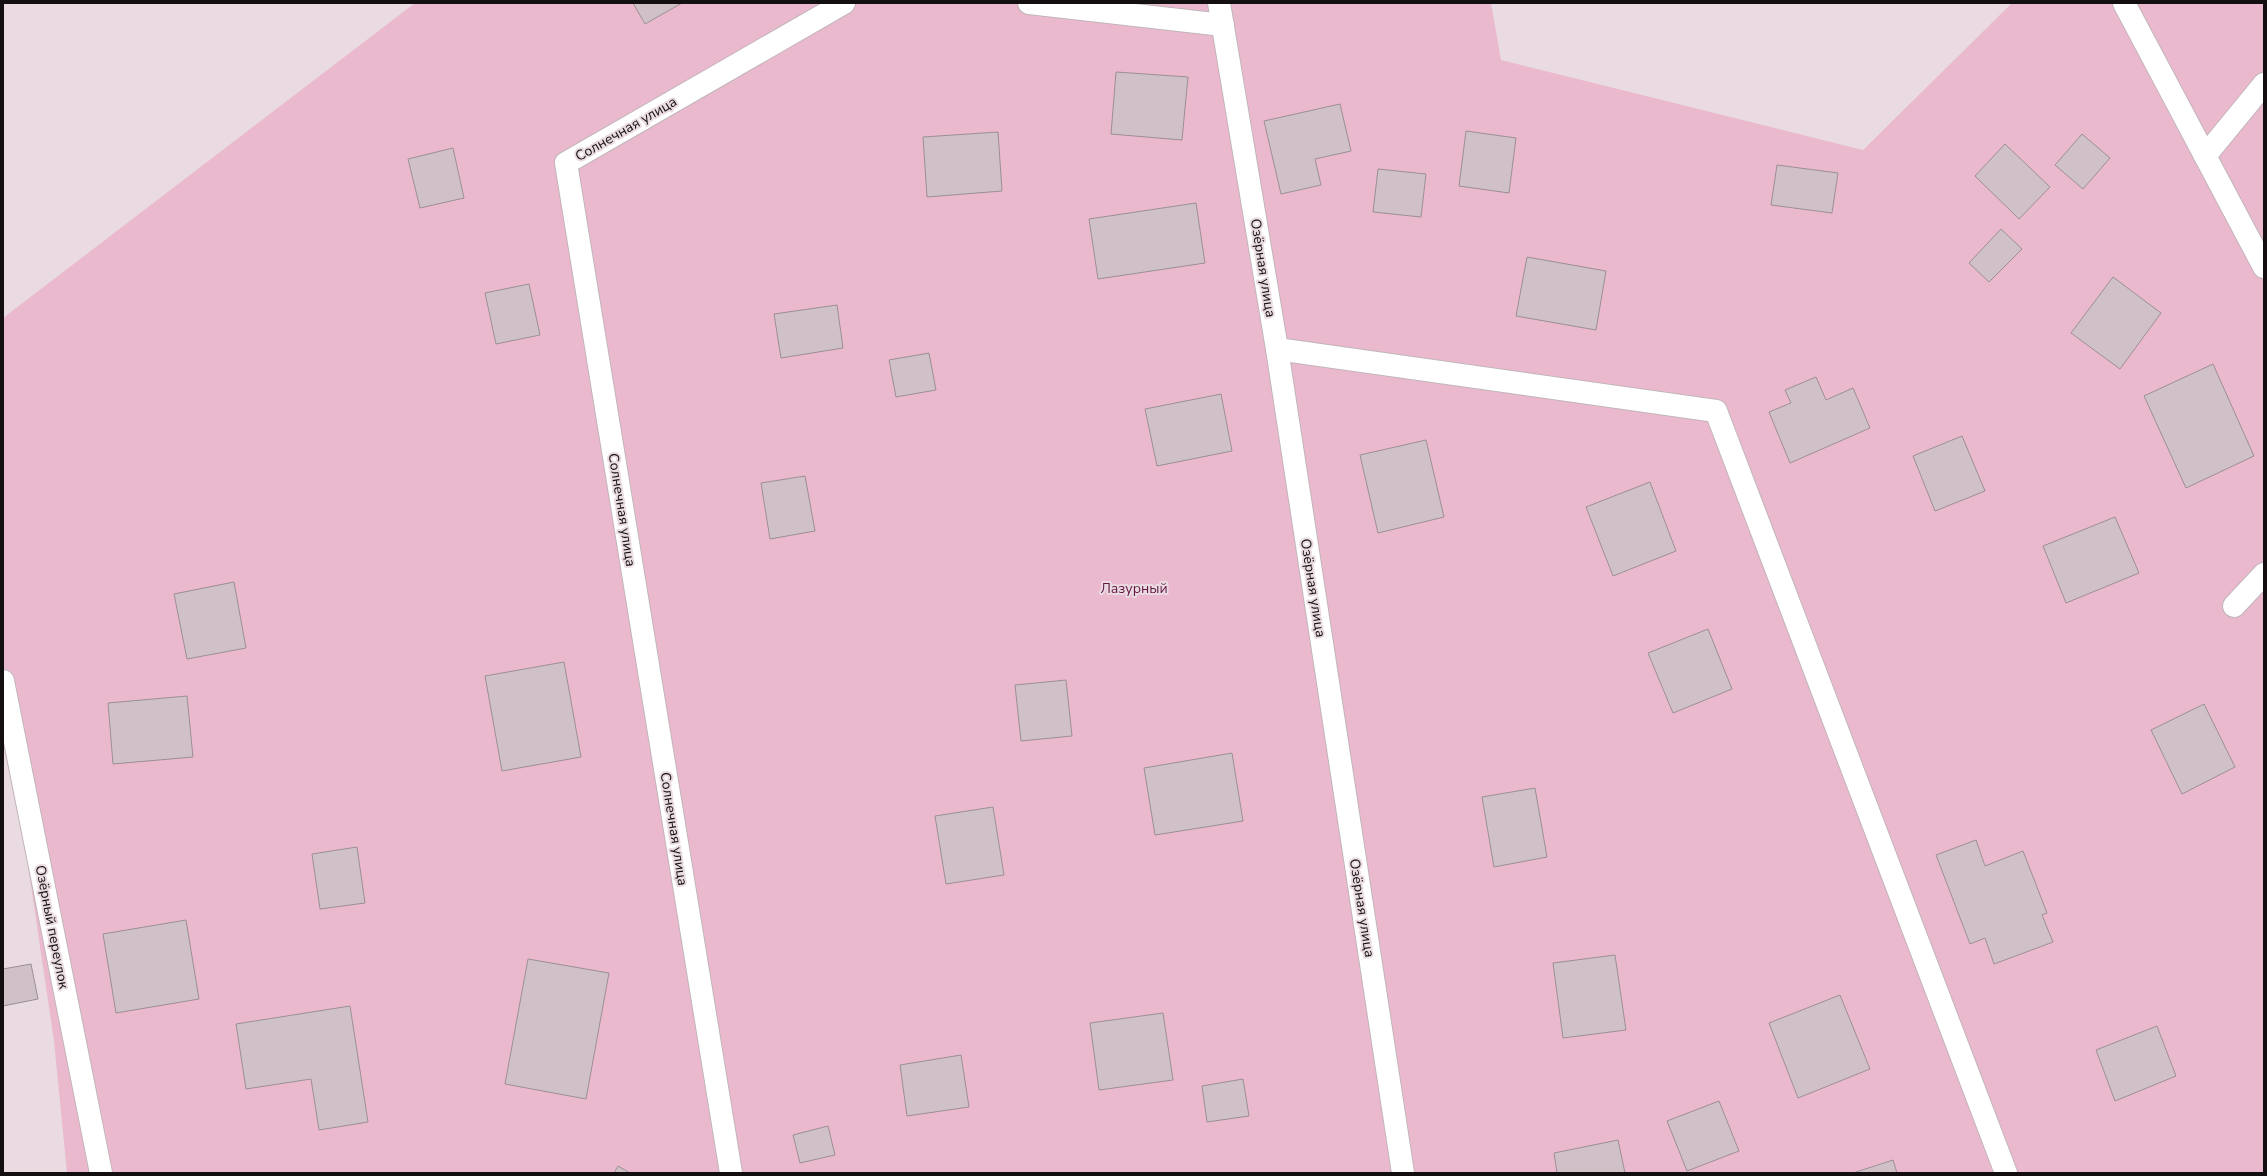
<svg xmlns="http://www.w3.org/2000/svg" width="2267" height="1176" viewBox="0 0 2267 1176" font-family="'Nunito Sans',sans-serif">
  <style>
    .green { fill: #eab9ce }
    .building { fill: #cfc1c7; stroke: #9c8f94 }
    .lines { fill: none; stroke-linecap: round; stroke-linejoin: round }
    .minor-casing { stroke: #c2b5ba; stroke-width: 24 }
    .minor { stroke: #fff; stroke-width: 22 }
    .labels { text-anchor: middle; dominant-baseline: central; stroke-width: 4; stroke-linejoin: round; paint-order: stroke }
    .street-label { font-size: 14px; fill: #130f10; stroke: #e9dbe1 }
    .park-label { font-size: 14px; fill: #641642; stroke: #e9dbe1 }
  </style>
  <rect width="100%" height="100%" fill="#e9dbe1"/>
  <!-- green -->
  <polygon class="green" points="415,3 1491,3 1501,60 1863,150 2012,3 2264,3 2264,1173 67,1173 54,1041 3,696 3,318"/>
  <!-- building -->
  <g class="building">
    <polygon points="633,3 682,3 645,24"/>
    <polygon points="1116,72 1188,77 1182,140 1111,134"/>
    <polygon points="1340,104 1351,151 1315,159 1321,185 1281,194 1264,121"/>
    <polygon points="1466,131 1516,138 1509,193 1459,186"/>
    <polygon points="998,132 1002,191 927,197 923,137"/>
    <polygon points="2082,134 2110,158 2083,189 2055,165"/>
    <polygon points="2005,144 2050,187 2019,219 1975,176"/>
    <polygon points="453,148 464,198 420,208 408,159"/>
    <polygon points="1777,165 1838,173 1832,213 1771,205"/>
    <polygon points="1378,169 1426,174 1421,217 1373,212"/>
    <polygon points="1196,203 1205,263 1098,279 1089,219"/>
    <polygon points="2001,229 2022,249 1989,282 1969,263"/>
    <polygon points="1527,257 1606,271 1596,330 1516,316"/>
    <polygon points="2113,277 2161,313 2120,369 2071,333"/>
    <polygon points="529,284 540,335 496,344 485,293"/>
    <polygon points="837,305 843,348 781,358 774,314"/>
    <polygon points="929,353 936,390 896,397 889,360"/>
    <polygon points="2213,364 2254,456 2186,488 2144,396"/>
    <polygon points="1816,377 1826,400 1853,388 1870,428 1790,463 1769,412 1791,403 1785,390"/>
    <polygon points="1221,394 1232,451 1157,466 1145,409"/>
    <polygon points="1962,436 1985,491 1935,511 1913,456"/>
    <polygon points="1426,440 1444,517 1378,533 1360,455"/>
    <polygon points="805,476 815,531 770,539 761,483"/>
    <polygon points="1650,482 1676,551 1613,576 1586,507"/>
    <polygon points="2115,517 2139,573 2066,603 2043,546"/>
    <polygon points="234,582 246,648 187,659 174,594"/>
    <polygon points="1708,629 1732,689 1673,713 1648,653"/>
    <polygon points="564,662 581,757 502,771 485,676"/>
    <polygon points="1066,680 1072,736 1021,741 1015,685"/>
    <polygon points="187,696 193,757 113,764 108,703"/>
    <polygon points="2204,704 2235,767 2182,794 2151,730"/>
    <polygon points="1232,753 1243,821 1155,835 1144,768"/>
    <polygon points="1535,788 1547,857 1494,867 1482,797"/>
    <polygon points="993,807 1004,875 946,884 935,816"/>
    <polygon points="1976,840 1985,866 2023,851 2047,913 2042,915 2053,942 1994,964 1985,938 1970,944 1936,855"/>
    <polygon points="357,847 365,903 320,909 312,854"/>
    <polygon points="186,920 199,999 116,1013 103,934"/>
    <polygon points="1615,955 1626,1030 1563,1038 1553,963"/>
    <polygon points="528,959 609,973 586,1099 505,1084"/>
    <polygon points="31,964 38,999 3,1006 3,969"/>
    <polygon points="1840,995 1870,1069 1798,1098 1769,1023"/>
    <polygon points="350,1006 368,1122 319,1130 311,1079 246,1089 236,1024"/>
    <polygon points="1163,1013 1173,1080 1099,1090 1090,1023"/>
    <polygon points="2157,1026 2176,1076 2115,1101 2096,1050"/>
    <polygon points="961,1055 969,1107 907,1116 900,1065"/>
    <polygon points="1243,1079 1249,1116 1207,1122 1202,1086"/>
    <polygon points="1719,1101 1739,1151 1687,1171 1667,1121"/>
    <polygon points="828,1126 835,1155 800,1163 793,1135"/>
    <polygon points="1618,1140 1625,1173 1557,1173 1554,1153"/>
    <polygon points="1893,1160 1897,1173 1853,1173"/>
    <polygon points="618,1166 630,1173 614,1173"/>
  </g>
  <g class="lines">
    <!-- minor casing -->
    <g class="minor-casing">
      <g id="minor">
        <polyline points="1029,3 1223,25"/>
        <polyline points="1219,3 1277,349 1403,1173"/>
        <polyline points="2124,3 2264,267"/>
        <polyline points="2205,156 2264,84"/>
        <polyline points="1277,349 1716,411 2006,1173"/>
        <polyline points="2234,606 2264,574"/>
        <polyline points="3,681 101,1173"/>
        <polyline points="731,1173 566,163 844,3"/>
      </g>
    </g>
    <!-- minor -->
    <use href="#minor" class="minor"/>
  </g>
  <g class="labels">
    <!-- street labels -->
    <g class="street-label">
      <text transform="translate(626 129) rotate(-30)">Солнечная улица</text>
      <text transform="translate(1263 268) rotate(81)">Озёрная улица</text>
      <text transform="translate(622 510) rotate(81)">Солнечная улица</text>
      <text transform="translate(1313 588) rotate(81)">Озёрная улица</text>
      <text transform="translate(674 829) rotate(81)">Солнечная улица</text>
      <text transform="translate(1362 908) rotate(81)">Озёрная улица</text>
      <text transform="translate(52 927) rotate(79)">Озёрный переулок</text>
    </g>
    <!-- park labels -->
    <g class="park-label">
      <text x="1134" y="588">Лазурный</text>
    </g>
  </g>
  <!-- border -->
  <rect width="2267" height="1176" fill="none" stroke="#130f10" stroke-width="8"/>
</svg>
